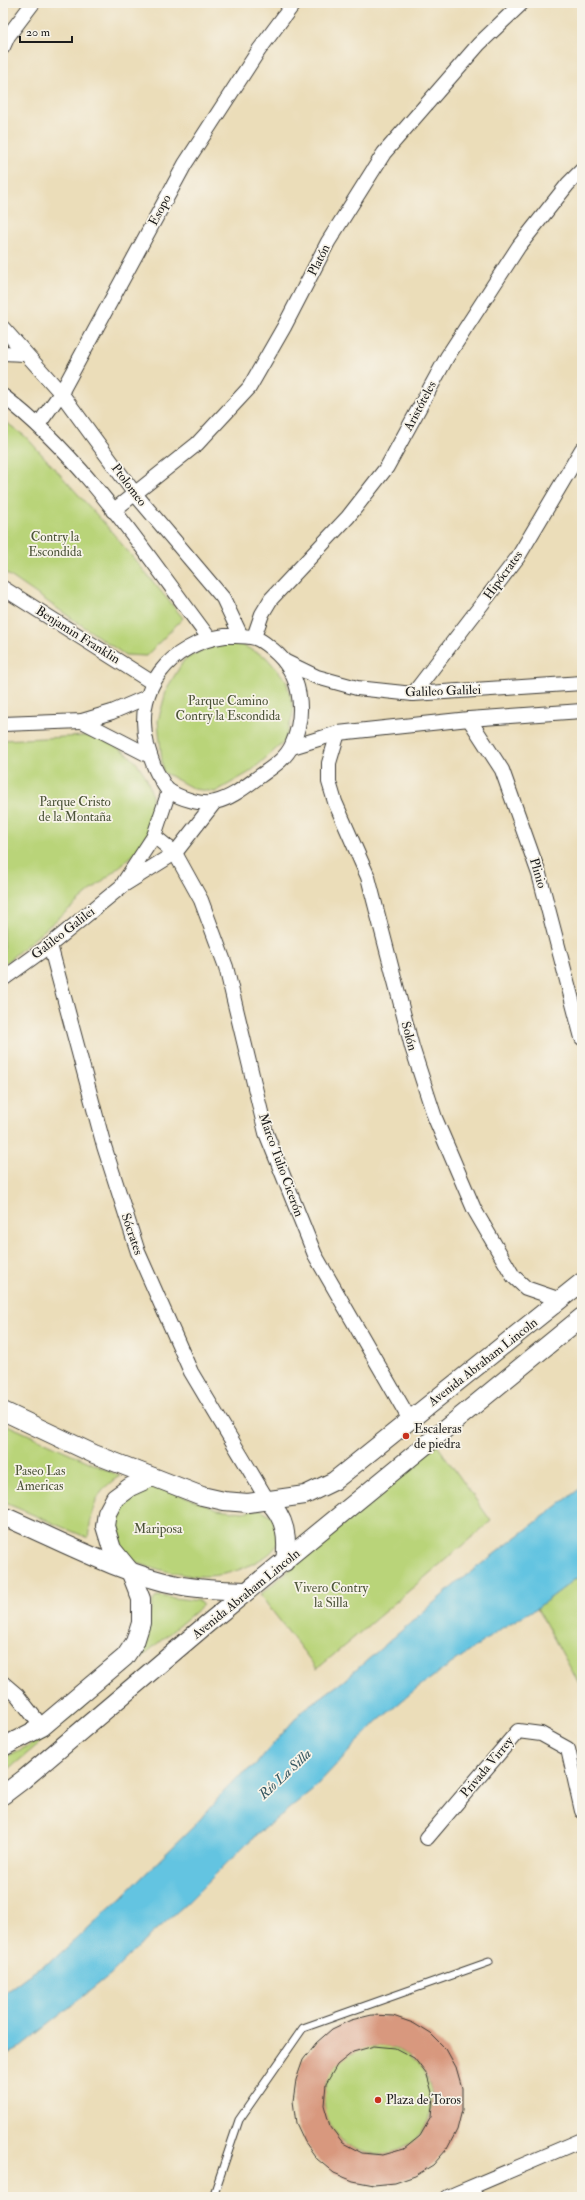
<svg xmlns="http://www.w3.org/2000/svg" width="585" height="2200" viewBox="0 0 585 2200" font-family="'IM FELL Double Pica',serif">
  <style>
    .green { fill: #b9d479; stroke: #6a784a }
    .water { fill: #63c4e1; stroke: #40707e }
    .building { fill: #d8987e; fill-rule: evenodd }
    .lines { fill: none; stroke-linecap: round; stroke-linejoin: round }
    .service-casing { stroke: #3b3934; stroke-width: 9 }
    .minor-casing { stroke: #3b3934; stroke-width: 16 }
    .tertiary-casing { stroke: #3b3934; stroke-width: 20 }
    .service { stroke: #fff; stroke-width: 7 }
    .minor { stroke: #fff; stroke-width: 14 }
    .tertiary { stroke: #fff; stroke-width: 18 }
    .poi-dot { fill: #c8321e; stroke: #f7f3e8; stroke-width: 1.5 }
    .labels { text-anchor: middle; dominant-baseline: central; stroke-width: 3.5; stroke-linejoin: round; paint-order: stroke }
    .street-label { font-size: 13px; fill: #1c1c1c; stroke: #f7f3e8 }
    .park-label { font-size: 13px; fill: #4b5338; stroke: #f7f3e8 }
    .poi-label { font-size: 13px; fill: #1c1c1c; stroke: #f7f3e8; text-anchor: start }
    .water-label { font-size: 14px; font-style: italic; fill: #355761; stroke: #f7f3e8 }
  </style>
  <rect width="100%" height="100%" fill="#f7f3e8"/>
  <filter id="ink" filterUnits="userSpaceOnUse"><feTurbulence type="fractalNoise" baseFrequency=".025" numOctaves="2"/><feDisplacementMap in="SourceGraphic" scale="8" xChannelSelector="R" yChannelSelector="G"/><feConvolveMatrix kernelMatrix="1 2 1 2 8 2 1 2 1" color-interpolation-filters="sRGB"/></filter>
  <filter id="wash" filterUnits="userSpaceOnUse"><feTurbulence type="fractalNoise" baseFrequency=".012" numOctaves="4" result="noise"/><feDisplacementMap in="SourceGraphic" scale="16" xChannelSelector="R" yChannelSelector="G"/><feGaussianBlur stdDeviation="0.9" result="paint"/><feColorMatrix in="noise" values="0 0 0 0 0 0 0 0 0 0 0 0 0 0 0 0 0 1.4 0 .05"/><feComposite in="paint" operator="in"/></filter>
  <g filter="url(#wash)">
    <rect width="100%" height="100%" fill="#ebddb9"/>
    <!-- green -->
    <g class="green">
      <polygon points="3,420 26,437 106,525 183,618 146,656 125,655 3,571"/>
      <polygon points="236,642 266,657 286,680 294,710 285,741 250,772 215,792 194,789 163,772 158,721 167,688 184,660 211,645"/>
      <path d="M85 736C132 743 164 782 149 831 147 837 142 844 139 850L3 965V740Z"/>
      <path d="M3 1423 120 1476C94 1491 92 1511 88 1538L3 1502Z"/>
      <polygon points="437,1445 491,1521 317,1669 260,1595"/>
      <path d="M151 1486 171 1491 218 1509 243 1512 260 1509 274 1517 281 1539C272 1554 267 1556 252 1564 219 1581 188 1578 154 1568 144 1566 128 1560 121 1552 109 1536 112 1516 120 1500Z"/>
      <polygon points="582,1574 582,1689 537,1608"/>
      <polygon points="157,1596 200,1601 203,1605 3,1774 3,1758 28,1746 144,1640 153,1601"/>
      <circle cx="378" cy="2100" r="54"/>
    </g>
    <!-- water -->
    <polygon class="water" points="582,1487 582,1574 537,1608 502,1628 417,1688 377,1722 313,1789 247,1843 187,1903 141,1944 111,1974 16,2050 3,2056 3,1994 27,1976 54,1959 120,1899 195,1825 234,1780 255,1765 302,1711 342,1682 459,1581"/>
    <g id="blocks">
      <!-- building -->
      <path class="building" d="M372 2015 393 2016 413 2023 431 2034 446 2049 456 2067 462 2088V2110L457 2130 447 2149 433 2165 415 2176 395 2183 374 2185 353 2181 334 2173 317 2159 305 2142 296 2123 293 2101 296 2080 303 2060 316 2043 332 2029 351 2020ZM374 2046 395 2048 414 2058 427 2075 433 2096 431 2117 420 2136 404 2149 383 2155 362 2153 343 2143 330 2126 324 2105 326 2084 337 2065 353 2052Z"/>
    </g>
  </g>
  <g filter="url(#ink)">
    <use href="#blocks" fill-opacity="0" stroke="#3b3934" stroke-width="1"/>
    <g class="lines">
      <!-- service casing -->
      <g class="service-casing">
        <g id="service">
          <polyline points="472,2187 481,2197"/>
          <polyline points="213,2197 239,2120 303,2028 489,1962"/>
        </g>
      </g>
      <!-- minor casing -->
      <g class="minor-casing">
        <g id="minor">
          <polyline points="3,47 8,36 33,3"/>
          <polyline points="3,328 61,393 135,494 223,598 241,636"/>
          <polyline points="3,353 25,354"/>
          <path d="M3 396C85 458 147 556 209 638"/>
          <polyline points="38,425 61,393 185,164 259,50 294,3"/>
          <polyline points="113,511 197,444 249,388 284,327 328,242 384,153 479,44 522,3"/>
          <polyline points="3,588 153,683"/>
          <path d="M225 636C235 636 246 635 255 638 262 640 267 645 273 650 301 673 307 712 292 745 286 759 271 768 260 776 246 786 232 798 215 802 203 806 180 798 169 791 165 788 162 781 159 776 153 767 150 755 147 745 133 688 170 644 225 636Z"/>
          <polyline points="254,637 262,614 271,599 348,517 387,467 447,357 519,246 568,184 582,170"/>
          <polyline points="286,662 317,677 357,688 413,694 582,683"/>
          <polyline points="413,694 518,557 582,449"/>
          <polyline points="469,719 502,770 539,874 582,1038"/>
          <polyline points="82,721 150,756"/>
          <polyline points="3,724 82,721 112,712 147,697"/>
          <polyline points="338,733 329,763 329,782 335,802 368,877 412,1047 435,1118 474,1209 513,1276 526,1288 561,1300"/>
          <polyline points="292,747 338,733 469,719 582,711"/>
          <polyline points="154,836 175,853 201,900 226,967 266,1133 315,1255 410,1420"/>
          <polyline points="124,882 154,836 169,791"/>
          <polyline points="50,945 104,1146 138,1252 191,1372 268,1501"/>
          <polyline points="3,979 50,945 122,886 175,853 214,803"/>
          <polyline points="3,1683 17,1695 42,1727"/>
          <polyline points="427,1838 518,1731 541,1734 568,1749 582,1811"/>
          <polyline points="448,2197 582,2140"/>
        </g>
      </g>
      <!-- tertiary casing -->
      <g class="tertiary-casing">
        <g id="tertiary">
          <polyline points="3,1411 94,1454 202,1496 224,1501 248,1503 305,1495 334,1481 582,1282"/>
          <path d="M268 1501C286 1518 288 1538 285 1562"/>
          <path d="M3 1516C57 1539 121 1574 178 1585 200 1590 225 1590 247 1591"/>
          <polyline points="3,1747 42,1727 125,1657 135,1642 141,1623 141,1599 130,1571 112,1549 105,1526 107,1513 115,1498 130,1487 152,1477"/>
          <polyline points="3,1795 24,1779 207,1624 582,1317"/>
        </g>
      </g>
      <!-- service -->
      <use href="#service" class="service"/>
      <!-- minor -->
      <use href="#minor" class="minor"/>
      <!-- tertiary -->
      <use href="#tertiary" class="tertiary"/>
    </g>
  </g>
  <!-- markers -->
  <g class="poi-dot">
    <circle cx="406" cy="1436" r="4"/>
    <circle cx="378" cy="2100" r="4"/>
  </g>
  <g class="labels">
    <!-- street labels -->
    <g class="street-label">
      <text transform="translate(160 210) rotate(-62)">Esopo</text>
      <text transform="translate(319 260) rotate(-63)">Platón</text>
      <text transform="translate(420 406) rotate(-62)">Aristóteles</text>
      <text transform="translate(129 485) rotate(53)">Ptolomeo</text>
      <text transform="translate(503 575) rotate(-54)">Hipócrates</text>
      <text transform="translate(78 635) rotate(32)">Benjamin Franklin</text>
      <text transform="translate(443 691) rotate(-2)">Galileo Galilei</text>
      <text transform="translate(538 873) rotate(73)">Plinio</text>
      <text transform="translate(63 933) rotate(-38)">Galileo Galilei</text>
      <text transform="translate(409 1036) rotate(75)">Solón</text>
      <text transform="translate(281 1165) rotate(70)">Marco Tulio Cicerón</text>
      <text transform="translate(132 1234) rotate(71)">Sócrates</text>
      <text transform="translate(483 1362) rotate(-38)">Avenida Abraham Lincoln</text>
      <text transform="translate(246 1594) rotate(-39)">Avenida Abraham Lincoln</text>
      <text transform="translate(487 1767) rotate(-50)">Privada Virrey</text>
    </g>
    <!-- park labels -->
    <g class="park-label">
      <text x="55" y="537">Contry la<tspan x="55" dy="15">Escondida</tspan></text>
      <text x="228" y="701">Parque Camino<tspan x="228" dy="15">Contry la Escondida</tspan></text>
      <text x="75" y="802">Parque Cristo<tspan x="75" dy="15">de la Montaña</tspan></text>
      <text x="40" y="1471">Paseo Las<tspan x="40" dy="15">Americas</tspan></text>
      <text x="158" y="1529">Mariposa</text>
      <text x="331" y="1588">Vivero Contry<tspan x="331" dy="15">la Silla</tspan></text>
    </g>
    <!-- poi labels -->
    <g class="poi-label">
      <text x="414" y="1429">Escaleras<tspan x="414" dy="15">de piedra</tspan></text>
      <text x="386" y="2100">Plaza de Toros</text>
    </g>
    <!-- water labels -->
    <g class="water-label">
      <text transform="translate(285 1774) rotate(-43)">Río La Silla</text>
    </g>
  </g>
  <!-- margin -->
  <rect width="585" height="2200" fill="none" stroke="#f7f3e8" stroke-width="16"/>
  <!-- scale -->
  <path d="M20 36v6h52v-6" fill="none" stroke="#1c1c1c" stroke-width="2"/>
  <text x="26" y="36" font-size="12" fill="#1c1c1c" stroke="#f7f3e8" stroke-width="3" paint-order="stroke">20 m</text>
</svg>
